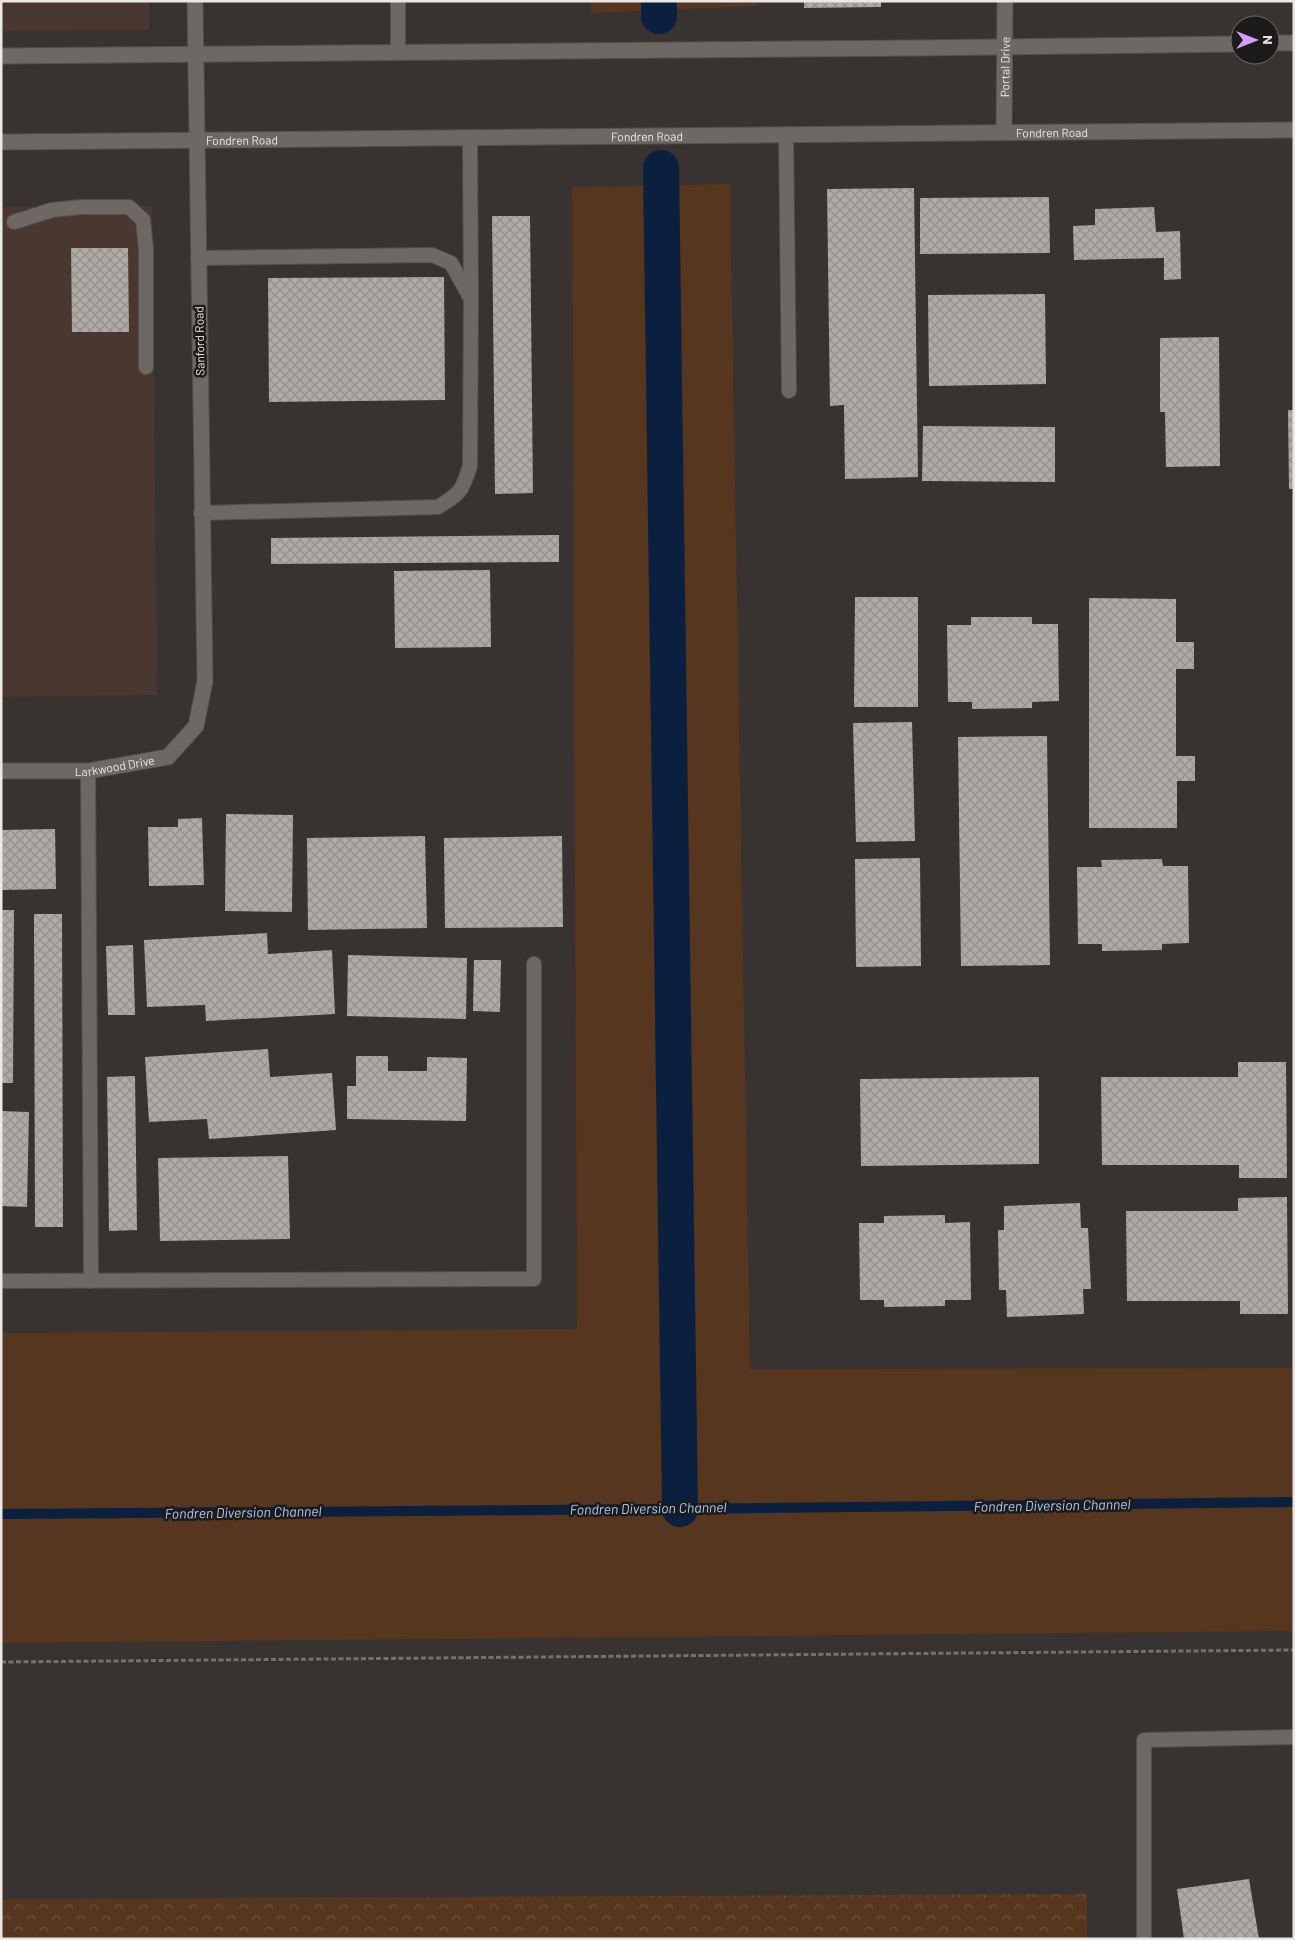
<svg xmlns="http://www.w3.org/2000/svg" width="1295" height="1940" viewBox="0 0 1295 1940" font-family="Barlow,sans-serif">
  <style>
    .commercial { fill: #4a3730 }
    .green { fill: #56361e }
    .forest { fill: url(#forest-crowns) }
    .lines { fill: none; stroke-linecap: round; stroke-linejoin: round }
    .stream { stroke: #0b1f3e; stroke-width: 10 }
    .canal { stroke: #0b1f3e; stroke-width: 36 }
    .building { fill: url(#building-cross-hatch) }
    .lane-casing { stroke: #54504d; stroke-width: 16 }
    .street-casing { stroke: #54504d; stroke-width: 17 }
    .secondary-casing { stroke: #54504d; stroke-width: 17 }
    .path { stroke: #75716e; stroke-width: 3; stroke-dasharray: 5 2.5; stroke-linecap: butt }
    .lane { stroke: #6d6864; stroke-width: 14 }
    .street { stroke: #6d6864; stroke-width: 15 }
    .secondary { stroke: #6d6864; stroke-width: 15 }
    .labels { text-anchor: middle; dominant-baseline: central; stroke-width: 5; stroke-linejoin: round; paint-order: stroke }
    .street-label { font-size: 12px; fill: #eae7e5; stroke: #1d1b1a }
    .water-label { font-size: 14px; font-style: italic; fill: #abcafa; stroke: #1d1b1a }
  </style>
  <defs>
    <pattern id="forest-crowns" width="20" height="18" patternUnits="userSpaceOnUse" patternTransform="scale(1.25)"><rect width="20" height="18" fill="#56361e"/><path d="M2 6a3 3 0 1 1 6 0M12 15a3 3 0 1 1 6 0" fill="none" stroke="#6e533f"/></pattern>
    <pattern id="building-cross-hatch" width="8" height="8" patternUnits="userSpaceOnUse" patternTransform="scale(1.25)"><rect width="8" height="8" fill="#adaaa4"/><path d="M0 0l8 8M0 8l8-8" fill="none" stroke="#93918c"/></pattern>
  </defs>
  <rect width="100%" height="100%" fill="#383330"/>
  <!-- commercial -->
  <g class="commercial">
    <polygon points="1,1 149,1 149,30 1,31"/>
    <polygon points="152,206 157,695 1,697 1,207"/>
  </g>
  <!-- green -->
  <g class="green">
    <polygon points="591,1 757,1 757,6 591,13"/>
    <polygon points="730,184 750,1369 1294,1368 1294,1631 1,1643 1,1333 577,1329 572,187"/>
  </g>
  <!-- forest -->
  <polygon class="forest" points="1087,1894 1087,1939 1,1939 1,1899"/>
  <g class="lines">
    <!-- stream -->
    <polyline class="stream" points="1,1514 680,1509 1294,1502"/>
    <!-- canal -->
    <g class="canal">
      <polyline points="659,1 659,16"/>
      <polyline points="661,168 680,1509"/>
    </g>
  </g>
  <!-- building -->
  <g class="building">
    <polygon points="804,1 881,1 881,7 804,8"/>
    <polygon points="914,188 918,477 845,479 844,405 830,406 827,189"/>
    <polygon points="1049,197 1050,253 920,254 920,198"/>
    <polygon points="1154,207 1156,232 1180,231 1181,279 1164,280 1164,258 1074,260 1073,226 1095,225 1095,209"/>
    <polygon points="492,216 530,216 533,493 495,494"/>
    <polygon points="71,248 128,248 129,332 72,332"/>
    <polygon points="444,277 445,400 269,402 268,278"/>
    <polygon points="1045,294 1046,384 929,386 928,295"/>
    <polygon points="1219,337 1220,466 1166,467 1165,412 1160,412 1160,338"/>
    <polygon points="1288,410 1294,410 1294,489 1289,489"/>
    <polygon points="923,426 1055,427 1055,482 922,481"/>
    <polygon points="559,535 559,562 271,564 271,538"/>
    <polygon points="490,570 491,647 395,648 394,571"/>
    <polygon points="855,597 918,597 918,707 854,707"/>
    <polygon points="1089,598 1176,599 1176,642 1194,642 1194,669 1176,669 1176,756 1195,756 1195,781 1177,781 1177,828 1089,828"/>
    <polygon points="971,617 1032,617 1032,624 1058,624 1059,701 1032,702 1032,708 972,709 972,702 948,702 947,625 971,625"/>
    <polygon points="912,722 915,841 856,842 853,723"/>
    <polygon points="1047,736 1050,965 961,966 958,737"/>
    <polygon points="226,814 293,815 292,912 225,911"/>
    <polygon points="202,818 204,885 149,886 148,827 178,827 178,819"/>
    <polygon points="55,829 56,889 1,890 1,830"/>
    <polygon points="425,836 427,928 308,930 307,838"/>
    <polygon points="562,836 563,927 445,928 444,838"/>
    <polygon points="920,858 921,966 856,967 855,859"/>
    <polygon points="1162,859 1163,866 1188,866 1189,943 1162,944 1162,950 1102,951 1102,944 1078,944 1077,867 1102,867 1101,860"/>
    <polygon points="1,910 14,910 13,1083 1,1083"/>
    <polygon points="34,914 62,914 63,1227 35,1227"/>
    <polygon points="267,933 268,954 332,950 335,1014 206,1021 205,1005 147,1007 144,940"/>
    <polygon points="133,945 135,1015 108,1015 106,946"/>
    <polygon points="348,955 467,958 466,1019 347,1016"/>
    <polygon points="474,960 501,960 500,1012 473,1011"/>
    <polygon points="268,1049 270,1077 332,1073 336,1130 209,1139 207,1119 149,1122 145,1057"/>
    <polygon points="356,1056 388,1056 388,1071 427,1071 427,1057 467,1058 466,1121 347,1119 347,1086 356,1086"/>
    <polygon points="1238,1062 1286,1062 1287,1178 1239,1178 1239,1165 1102,1165 1101,1077 1238,1077"/>
    <polygon points="135,1076 137,1230 109,1231 107,1077"/>
    <polygon points="1039,1077 1039,1164 861,1166 860,1079"/>
    <polygon points="1,1111 29,1112 27,1207 1,1206"/>
    <polygon points="288,1156 290,1239 160,1241 158,1158"/>
    <polygon points="1287,1197 1288,1314 1240,1314 1240,1301 1127,1301 1126,1211 1238,1211 1238,1198"/>
    <polygon points="1080,1203 1081,1228 1088,1228 1091,1289 1083,1289 1084,1314 1007,1317 1006,1290 999,1290 998,1230 1004,1230 1004,1206"/>
    <polygon points="945,1215 945,1223 970,1222 971,1300 945,1300 945,1306 884,1307 884,1300 860,1300 859,1223 884,1223 884,1216"/>
    <polygon points="1249,1879 1259,1939 1184,1939 1177,1889"/>
  </g>
  <g class="lines">
    <!-- lane casing -->
    <g class="lane-casing">
      <g id="lane">
        <polyline points="398,52 398,1"/>
        <polyline points="786,134 789,391"/>
        <polyline points="470,137 471,294"/>
        <polyline points="14,222 52,210 82,207 129,207 143,220 146,249 146,367"/>
        <path d="M198 258 432 255 451 263 471 299 470 466C462 491 461 493 438 507L201 513"/>
        <polyline points="88,771 91,1281"/>
        <polyline points="1,1281 534,1279 534,964"/>
        <polyline points="1144,1939 1144,1740 1294,1737"/>
      </g>
    </g>
    <!-- street casing -->
    <g class="street-casing">
      <g id="street">
        <path id="s1" d="M1 771H88L168 757 196 726 205 681 195 1"/>
      </g>
    </g>
    <!-- secondary casing -->
    <g class="secondary-casing">
      <g id="secondary">
        <polyline points="1270,43 1294,43"/>
        <polyline points="1,56 917,48 1240,44"/>
        <path id="s2" d="M1004 132 1005 1"/>
        <path id="s3" d="M1 142 1294 130"/>
      </g>
    </g>
    <!-- path -->
    <polyline class="path" points="1,1662 1294,1650"/>
    <!-- lane -->
    <use href="#lane" class="lane"/>
    <!-- street -->
    <use href="#street" class="street"/>
    <!-- secondary -->
    <use href="#secondary" class="secondary"/>
  </g>
  <g class="labels">
    <!-- street labels -->
    <g class="street-label">
      <text stroke="none"><textPath href="#s2" startOffset="65">Portal Drive</textPath></text>
      <text stroke="none"><textPath href="#s3" startOffset="1051">Fondren Road</textPath></text>
      <text stroke="none"><textPath href="#s3" startOffset="646">Fondren Road</textPath></text>
      <text stroke="none"><textPath href="#s3" startOffset="241">Fondren Road</textPath></text>
      <text transform="translate(199 341) rotate(-91)">Sanford Road</text>
      <text stroke="none"><textPath href="#s1" startOffset="114">Larkwood Drive</textPath></text>
    </g>
    <!-- water labels -->
    <g class="water-label">
      <text transform="translate(1052 1505) rotate(-1)">Fondren Diversion Channel</text>
      <text transform="translate(648 1508) rotate(-1)">Fondren Diversion Channel</text>
      <text transform="translate(243 1512) rotate(-1)">Fondren Diversion Channel</text>
    </g>
  </g>
  <!-- border -->
  <rect width="1295" height="1940" fill="none" stroke="#eae7e5" stroke-width="5"/>
  <!-- north arrow -->
  <g transform="translate(1255 40) rotate(90)"><circle r="24" fill="#1d1b1a" stroke="#6f6d6b"/>
  <path d="M0-4L9 19L0 12L-9 19Z" fill="#d29dfd"/>
  <text y="-8" font-size="14" font-weight="bold" text-anchor="middle" fill="#eae7e5">N</text>
  </g>
</svg>
